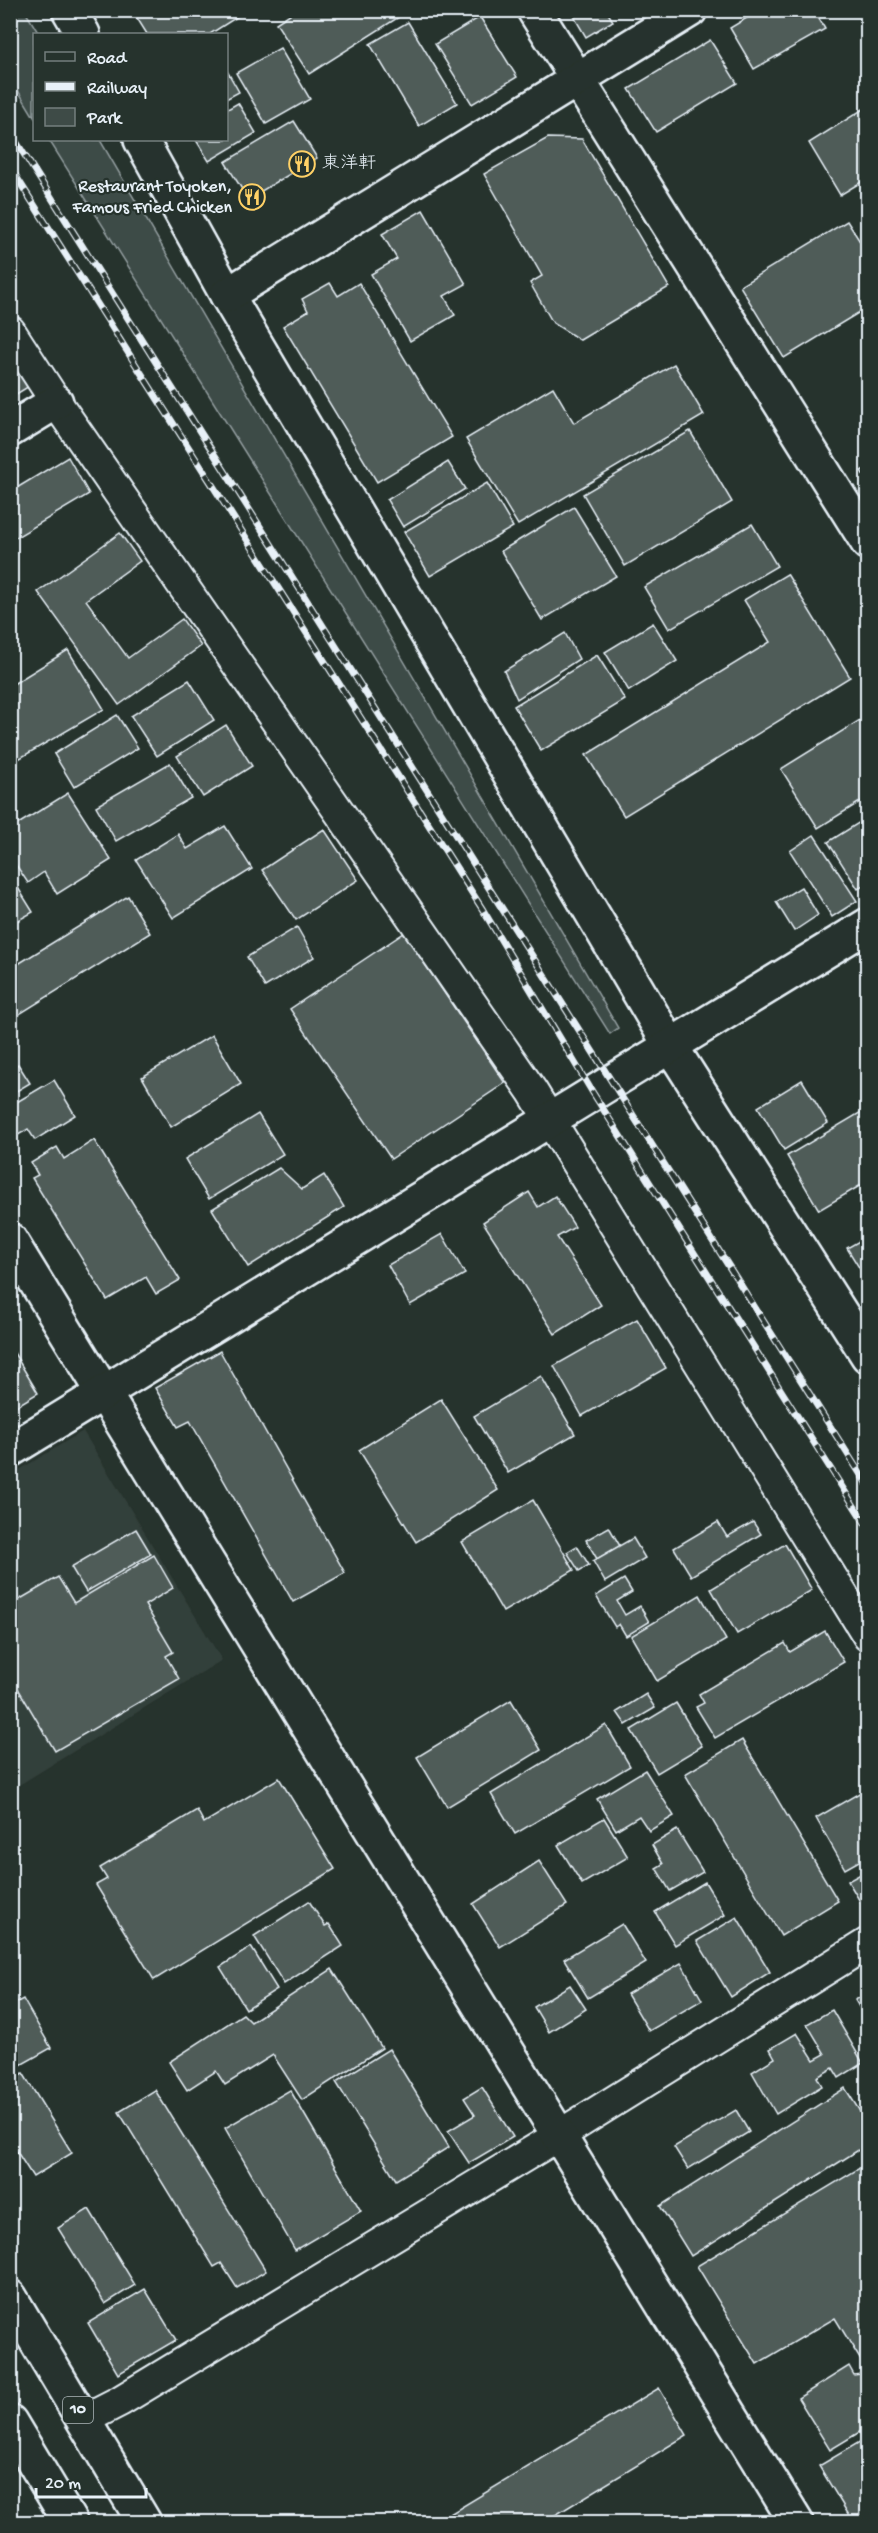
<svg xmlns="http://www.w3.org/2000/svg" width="878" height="2533" viewBox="0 0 878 2533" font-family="'Gochi Hand','Klee One',sans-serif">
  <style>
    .built { fill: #333f3a }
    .green { fill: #3e4b47; stroke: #939ea0; stroke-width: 1.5 }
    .building { fill: #505c59; stroke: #e8f1f8; stroke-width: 1.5 }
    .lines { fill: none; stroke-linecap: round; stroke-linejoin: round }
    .minor-casing { stroke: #e8f1f8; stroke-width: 34 }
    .tertiary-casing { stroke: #e8f1f8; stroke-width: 38 }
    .trunk-casing { stroke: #e8f1f8; stroke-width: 38 }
    .minor { stroke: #26332d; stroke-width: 30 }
    .tertiary { stroke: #26332d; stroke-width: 33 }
    .trunk { stroke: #26332d; stroke-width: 33 }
    .rail-casing { stroke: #e8f1f8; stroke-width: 7 }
    .rail { stroke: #26332d; stroke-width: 4.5; stroke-dasharray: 14; stroke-linecap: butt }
    .labels { text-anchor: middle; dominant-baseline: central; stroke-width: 4.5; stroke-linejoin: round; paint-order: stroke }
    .shield { fill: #26332d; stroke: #aeb8bb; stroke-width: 1.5 }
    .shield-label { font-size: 16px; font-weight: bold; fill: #e8f1f8 }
    .poi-label { font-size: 18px; fill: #e8f1f8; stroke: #26332d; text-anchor: start }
  </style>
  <rect width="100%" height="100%" fill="#26332d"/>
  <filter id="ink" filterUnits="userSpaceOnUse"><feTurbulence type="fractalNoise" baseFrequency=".0167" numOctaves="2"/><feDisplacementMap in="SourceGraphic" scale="12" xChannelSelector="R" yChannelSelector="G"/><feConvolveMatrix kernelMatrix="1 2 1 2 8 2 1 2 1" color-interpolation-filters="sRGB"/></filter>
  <g filter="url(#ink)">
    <!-- built -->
    <polygon class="built" points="83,1431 222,1660 11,1790 11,1475"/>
    <!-- green -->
    <g class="green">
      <polygon points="11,10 25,11 39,34 34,34 34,117 11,79"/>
      <polygon points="49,140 100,140 618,1028 610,1034"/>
    </g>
    <!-- building -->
    <g class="building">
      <polygon points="132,10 248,10 210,34 147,34"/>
      <polygon points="296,10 410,10 309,74 276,23"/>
      <polygon points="570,10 606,10 613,21 586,37"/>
      <polygon points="760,10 814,10 825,29 754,69 730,28"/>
      <polygon points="858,10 868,10 868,26"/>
      <polygon points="480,17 517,77 472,104 435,44"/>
      <polygon points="408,22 457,103 419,126 370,44"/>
      <polygon points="710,40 737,83 656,132 629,89"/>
      <polygon points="280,48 310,99 266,124 236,73"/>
      <polygon points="226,69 239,92 226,99"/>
      <polygon points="238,103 256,133 209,161 196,140 226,140 226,110"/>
      <polygon points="868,106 868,178 840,195 809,143"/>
      <polygon points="294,121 317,158 248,199 225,162"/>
      <polygon points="548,138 582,139 669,287 580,340 553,323 530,283 542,276 484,174"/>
      <polygon points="423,210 466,284 444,296 455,315 410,341 371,274 397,259 382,234"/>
      <polygon points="847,221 868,254 868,307 784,358 740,286"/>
      <polygon points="330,283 338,296 359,283 452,437 377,482 283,326 308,311 302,299"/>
      <polygon points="10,353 31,385 10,398"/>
      <polygon points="674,364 704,415 518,525 466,439 553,387 574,423"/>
      <polygon points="690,431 732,502 625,566 583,494"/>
      <polygon points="68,457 89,494 10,541 10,492"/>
      <polygon points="448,462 465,489 403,527 387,500"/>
      <polygon points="868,467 868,482 861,471"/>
      <polygon points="487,483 513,527 430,576 404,532"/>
      <polygon points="574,507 616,576 542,620 501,551"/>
      <polygon points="752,524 777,566 669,629 644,587"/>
      <polygon points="120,533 140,561 86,600 128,658 182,619 201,646 119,705 38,592"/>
      <polygon points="787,574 850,677 624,816 586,755 770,642 744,600"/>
      <polygon points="653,623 677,661 629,691 605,652"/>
      <polygon points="565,633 579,659 517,699 504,671"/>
      <polygon points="68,650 104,709 10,764 10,686"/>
      <polygon points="597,655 625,700 541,751 514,706"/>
      <polygon points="189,680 214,720 157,756 131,716"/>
      <polygon points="117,715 138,748 74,787 54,754"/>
      <polygon points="868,715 868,797 818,828 781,769"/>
      <polygon points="226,725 252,766 203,797 177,756"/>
      <polygon points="170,763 191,798 116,841 96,806"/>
      <polygon points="68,793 111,860 57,894 44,872 28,883 10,856 10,829"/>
      <polygon points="868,817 868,883 858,889 828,842"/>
      <polygon points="225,826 252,869 173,918 136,860 178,834 187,849"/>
      <polygon points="324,829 358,880 296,920 262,870"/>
      <polygon points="814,835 857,901 832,917 790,851"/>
      <polygon points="10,875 33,912 10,925"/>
      <polygon points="801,887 818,915 794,931 776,902"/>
      <polygon points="128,896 150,933 10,1020 10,969"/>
      <polygon points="297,927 314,957 265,987 247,957"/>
      <polygon points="404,933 505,1083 391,1159 290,1009"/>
      <polygon points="212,1035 241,1084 171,1127 142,1077"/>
      <polygon points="18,1064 30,1083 10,1095 10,1069"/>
      <polygon points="54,1080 75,1115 35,1140 28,1129 10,1140 10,1106"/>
      <polygon points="802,1080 828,1123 784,1150 758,1107"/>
      <polygon points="868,1108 868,1181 819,1210 787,1156"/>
      <polygon points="258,1114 283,1154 209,1199 185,1159"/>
      <polygon points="94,1140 180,1280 156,1294 146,1277 107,1300 32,1178 38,1175 31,1163 57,1147 64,1159"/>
      <polygon points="279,1168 302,1189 324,1175 344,1207 248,1267 212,1209"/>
      <polygon points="529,1192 538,1207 555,1196 575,1227 557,1237 601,1305 555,1334 483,1222"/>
      <polygon points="442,1234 465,1274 410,1305 388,1265"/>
      <polygon points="868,1236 868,1282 847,1248"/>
      <polygon points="637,1319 666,1368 582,1416 554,1366"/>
      <polygon points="11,1348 38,1393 10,1410 10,1349"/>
      <polygon points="220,1351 345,1573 293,1602 190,1421 178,1427 155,1388"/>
      <polygon points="541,1376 575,1434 508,1473 474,1416"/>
      <polygon points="441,1399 498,1490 416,1542 359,1450"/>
      <polygon points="533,1500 574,1570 503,1612 462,1542"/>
      <polygon points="718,1522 727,1537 753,1522 761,1534 691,1576 674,1548"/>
      <polygon points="609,1527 620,1546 597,1559 586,1540"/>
      <polygon points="136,1529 151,1554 86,1592 71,1567"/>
      <polygon points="633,1538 645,1558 605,1582 593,1561"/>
      <polygon points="785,1544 812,1590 737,1634 711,1589"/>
      <polygon points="577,1546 589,1565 579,1571 567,1552"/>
      <polygon points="154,1555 173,1588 145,1605 173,1652 166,1656 179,1679 55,1751 10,1675 10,1641 17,1637 10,1626 10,1605 58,1577 74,1603"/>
      <polygon points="624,1579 632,1592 617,1601 625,1615 640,1606 649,1622 626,1636 619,1624 615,1627 596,1596"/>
      <polygon points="700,1595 726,1640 657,1681 631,1636"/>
      <polygon points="825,1631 844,1662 715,1738 696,1707 704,1703 699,1694 785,1643 790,1652"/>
      <polygon points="646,1694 655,1708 626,1725 617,1712"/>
      <polygon points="511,1700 541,1750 447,1807 417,1757"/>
      <polygon points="676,1703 702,1746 657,1773 631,1730"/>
      <polygon points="606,1725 630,1766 515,1834 491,1794"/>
      <polygon points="742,1740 838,1901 781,1936 685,1774"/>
      <polygon points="645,1770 674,1816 649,1831 639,1816 616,1830 597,1799"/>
      <polygon points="279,1778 335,1869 154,1980 96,1885 107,1879 100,1868 197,1810 204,1823"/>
      <polygon points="868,1788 868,1856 845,1869 816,1818"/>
      <polygon points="604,1818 628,1857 582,1884 558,1845"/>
      <polygon points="677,1830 703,1872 670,1891 656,1868 663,1864 652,1845"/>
      <polygon points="539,1861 567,1905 500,1947 473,1904"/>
      <polygon points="868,1870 868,1909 865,1910 848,1881"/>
      <polygon points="705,1882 725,1915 675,1945 655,1912"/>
      <polygon points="309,1901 325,1926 329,1924 343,1946 284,1984 254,1936"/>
      <polygon points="737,1917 770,1972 731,1997 697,1941"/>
      <polygon points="622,1924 646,1963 588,1998 564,1959"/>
      <polygon points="251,1947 277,1989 246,2009 220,1967"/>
      <polygon points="681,1963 702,2000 649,2031 627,1994"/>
      <polygon points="332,1969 382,2048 302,2100 273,2055 225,2085 216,2071 187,2090 169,2062 243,2014 251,2022"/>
      <polygon points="570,1985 586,2009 549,2032 534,2007"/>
      <polygon points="868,1993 868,2022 855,2000"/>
      <polygon points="23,1999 51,2048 10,2071 10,2006"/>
      <polygon points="832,2010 863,2063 839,2078 833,2068 817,2077 822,2086 776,2114 752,2072 775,2058 770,2049 797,2033 814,2060 825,2054 807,2024"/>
      <polygon points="389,2049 449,2147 396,2180 336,2082"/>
      <polygon points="23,2073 72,2153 33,2177 10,2141 10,2081"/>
      <polygon points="482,2087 513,2137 469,2163 448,2131 475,2115 464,2098"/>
      <polygon points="845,2088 868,2124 868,2144 691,2256 660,2206"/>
      <polygon points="155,2090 266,2271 237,2288 221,2263 214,2267 119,2112"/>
      <polygon points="290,2090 361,2211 295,2250 225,2128"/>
      <polygon points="736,2110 749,2132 688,2169 674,2147"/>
      <polygon points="868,2163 868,2372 835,2318 757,2364 697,2266"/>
      <polygon points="89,2209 135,2285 105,2304 58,2228"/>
      <polygon points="145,2289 176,2340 118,2374 88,2323"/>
      <polygon points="849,2366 854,2375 861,2374 868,2385 868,2427 830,2450 798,2398"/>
      <polygon points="659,2388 687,2435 544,2522 448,2522 445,2517"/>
      <polygon points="868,2437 868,2522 853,2522 819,2466"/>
    </g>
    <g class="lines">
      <!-- minor casing -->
      <g class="minor-casing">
        <g id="minor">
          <polyline points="10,331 56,402 532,1091 868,1636"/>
          <polyline points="83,2420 120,2401 558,2136 868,1943"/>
        </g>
      </g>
      <!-- tertiary casing -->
      <g class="tertiary-casing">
        <g id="tertiary">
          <polyline points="69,10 83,34"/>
          <polyline points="534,10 868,543"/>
          <polyline points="141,140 227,295 670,1045 868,1356"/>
          <polyline points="227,295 690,10"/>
          <polyline points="10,430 56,402"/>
          <polyline points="10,1240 796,2522"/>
          <polyline points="10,1450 868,925"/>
        </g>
      </g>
      <!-- trunk casing -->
      <g class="trunk-casing">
        <g id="trunk">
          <polyline points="10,2297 144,2522"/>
          <polyline points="10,2422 70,2522"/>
        </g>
      </g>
      <!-- minor -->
      <use href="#minor" class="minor"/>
      <!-- tertiary -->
      <use href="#tertiary" class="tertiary"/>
      <!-- trunk -->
      <use href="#trunk" class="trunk"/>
      <!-- rail casing -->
      <g class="rail-casing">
        <g id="rail">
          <polyline points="10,132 868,1486"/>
          <polyline points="10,167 483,910 593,1093 868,1528"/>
        </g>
      </g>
      <!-- rail -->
      <use href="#rail" class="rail"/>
    </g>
  </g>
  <!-- icons -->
  <defs>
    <g id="restaurant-ring" transform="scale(1.35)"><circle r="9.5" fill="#26332d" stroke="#ffd166" stroke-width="1.5"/><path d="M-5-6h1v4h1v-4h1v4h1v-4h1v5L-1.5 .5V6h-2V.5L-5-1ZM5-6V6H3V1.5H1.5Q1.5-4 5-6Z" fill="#ffd166"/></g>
  </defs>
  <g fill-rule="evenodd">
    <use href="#restaurant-ring" x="302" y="164"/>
    <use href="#restaurant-ring" x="252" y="197"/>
  </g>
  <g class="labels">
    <!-- shield labels -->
    <rect class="shield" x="63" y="2397" width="30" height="26" rx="4.5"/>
    <g class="shield-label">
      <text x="78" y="2410">10</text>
    </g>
    <!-- poi labels -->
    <g class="poi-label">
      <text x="322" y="164">東洋軒</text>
      <text x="232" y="187" text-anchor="end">Restaurant Toyoken,<tspan x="232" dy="21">Famous Fried Chicken</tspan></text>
    </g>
  </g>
  <!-- margin -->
  <rect width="878" height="2533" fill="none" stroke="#26332d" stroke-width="36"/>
  <rect x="18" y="18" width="842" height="2497" fill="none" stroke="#e8f1f8" stroke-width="2" filter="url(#ink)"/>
  <!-- legend -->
  <rect x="33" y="33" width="195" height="108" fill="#26332d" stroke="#747f7e" stroke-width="1.5"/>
  <rect x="45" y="52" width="30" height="9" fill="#26332d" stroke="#747f7e" stroke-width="1.5"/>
  <text x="87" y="63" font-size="18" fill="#e8f1f8">Road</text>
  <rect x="45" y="82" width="30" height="9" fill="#e8f1f8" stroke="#747f7e" stroke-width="1.5"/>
  <text x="87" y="93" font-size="18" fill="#e8f1f8">Railway</text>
  <rect x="45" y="108" width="30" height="18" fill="#3e4b47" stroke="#747f7e" stroke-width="1.5"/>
  <text x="87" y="123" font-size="18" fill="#e8f1f8">Park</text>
  <!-- scale -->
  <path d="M36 2488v9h110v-9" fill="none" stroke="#e8f1f8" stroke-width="3"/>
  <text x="45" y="2488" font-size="18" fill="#e8f1f8" stroke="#26332d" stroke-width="4.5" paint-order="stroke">20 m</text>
</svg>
